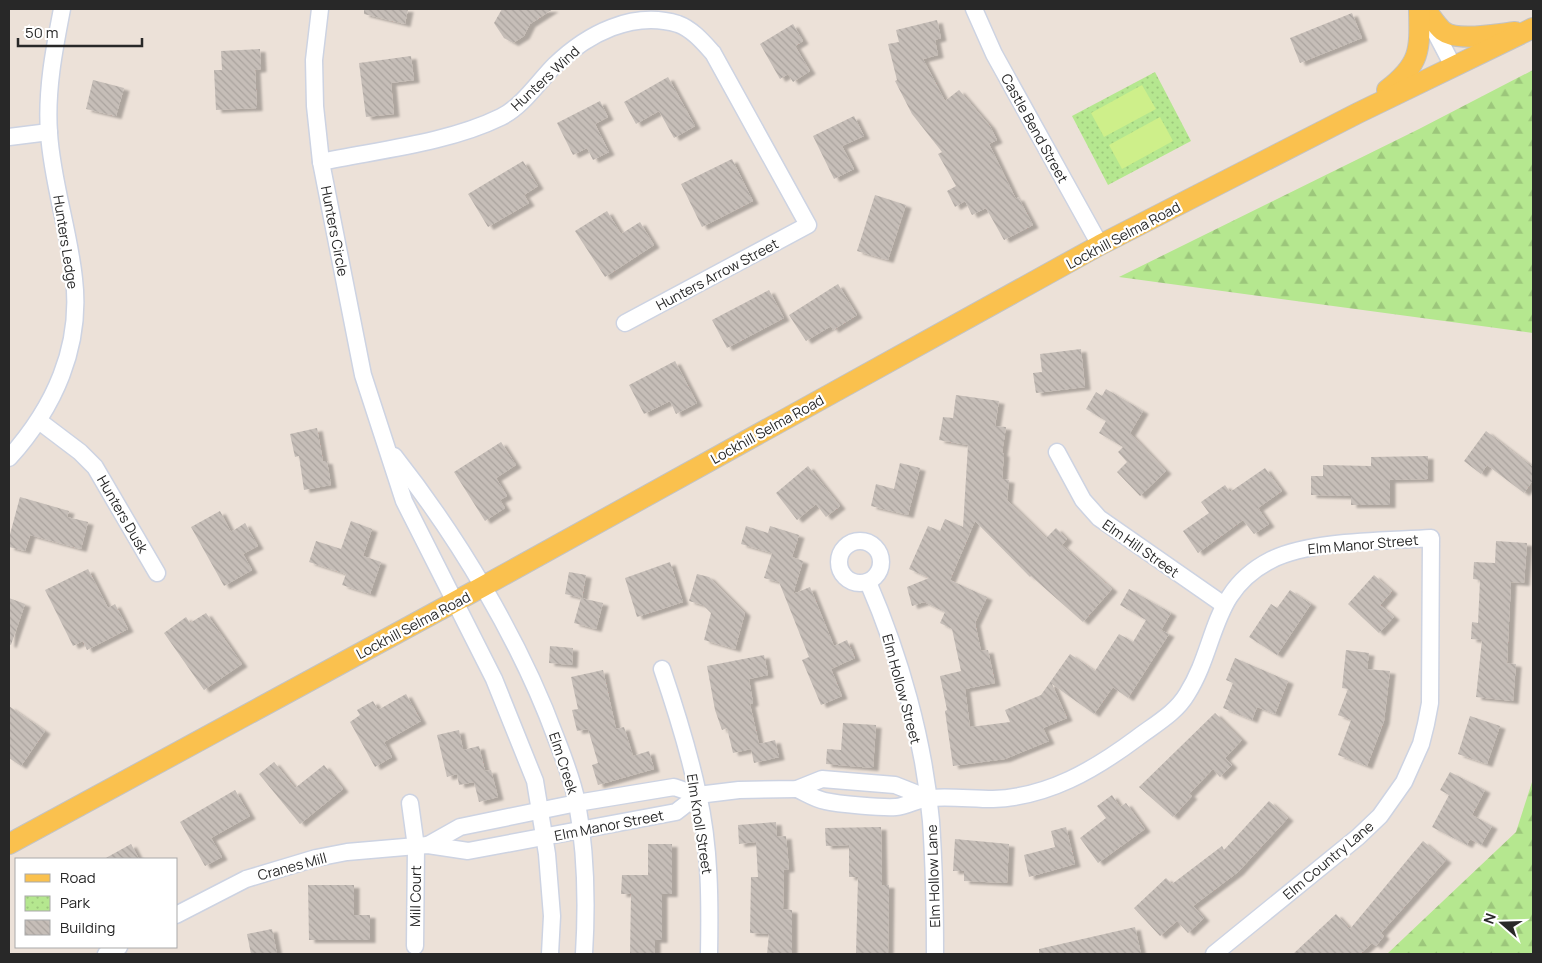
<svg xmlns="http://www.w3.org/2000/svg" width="1542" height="963" viewBox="0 0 1542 963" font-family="Manrope,sans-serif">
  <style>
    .forest { fill: url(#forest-firs) }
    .park { fill: url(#park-dots) }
    .pitch { fill: #ceef8a }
    .building { fill: url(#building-back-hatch); filter: url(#shadow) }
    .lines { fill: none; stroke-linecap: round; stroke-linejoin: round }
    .minor-casing { stroke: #cdd3e2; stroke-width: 19 }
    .major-casing { stroke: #c3c3c3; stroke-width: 22 }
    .minor { stroke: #fff; stroke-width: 16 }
    .major { stroke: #fac14e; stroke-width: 20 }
    .labels { text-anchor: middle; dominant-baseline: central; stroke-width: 4.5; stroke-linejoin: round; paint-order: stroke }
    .street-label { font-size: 14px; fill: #282828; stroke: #fff }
  </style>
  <defs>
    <pattern id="forest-firs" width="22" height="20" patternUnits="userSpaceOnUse" patternTransform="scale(1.25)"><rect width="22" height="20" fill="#b5e78f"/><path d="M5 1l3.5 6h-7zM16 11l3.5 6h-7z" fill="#9cc67b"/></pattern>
    <pattern id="park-dots" width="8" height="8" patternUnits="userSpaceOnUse" patternTransform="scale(1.25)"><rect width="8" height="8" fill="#b5e78f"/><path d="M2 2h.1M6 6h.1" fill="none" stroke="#9cc67b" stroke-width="1.8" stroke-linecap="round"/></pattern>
    <pattern id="building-back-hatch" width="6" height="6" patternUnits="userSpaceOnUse" patternTransform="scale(1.25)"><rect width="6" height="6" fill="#c6beb8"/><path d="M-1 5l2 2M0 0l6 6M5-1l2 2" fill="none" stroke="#aaa39e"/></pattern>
    <filter id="shadow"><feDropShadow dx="5.5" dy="3" stdDeviation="1" flood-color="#0004"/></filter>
  </defs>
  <rect width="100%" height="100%" fill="#ece1d8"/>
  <!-- forest -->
  <g class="forest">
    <polygon points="1533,70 1533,333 1119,277 1419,129"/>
    <polygon points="1533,779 1533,954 1387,954 1516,832"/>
  </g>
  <!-- park -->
  <polygon class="park" points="1155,72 1191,141 1108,185 1072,116"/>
  <!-- pitch -->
  <g class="pitch">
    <polygon points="1142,85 1156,109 1104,137 1091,113"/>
    <polygon points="1160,117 1173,141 1122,169 1109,145"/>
  </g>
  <!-- building -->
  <g class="building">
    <polygon points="364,9 408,9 405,24 364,14"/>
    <polygon points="502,9 553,9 530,24 524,36 513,43 504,38 494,23"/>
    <polygon points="1352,13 1362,38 1300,63 1290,38"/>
    <polygon points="937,20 941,38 935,40 938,55 923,59 945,101 959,90 990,126 997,140 989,144 1016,199 1018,197 1033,225 1004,240 986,208 972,215 965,201 955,207 947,191 956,186 938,154 942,152 912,114 895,81 897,80 888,44 899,42 896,30"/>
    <polygon points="793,24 803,41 795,46 810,71 793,82 788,74 780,79 760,44"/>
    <polygon points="260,49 261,69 255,70 257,108 216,110 214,70 222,70 221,51"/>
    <polygon points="411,56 414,80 391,83 394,114 366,117 359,63"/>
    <polygon points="668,77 695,126 674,138 659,111 636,124 624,102"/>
    <polygon points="93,80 124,88 116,116 86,109"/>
    <polygon points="600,101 608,117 595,124 609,152 593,160 587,148 573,155 557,123"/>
    <polygon points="854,116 864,136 842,146 854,169 834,179 813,136"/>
    <polygon points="732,159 753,201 702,227 681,184"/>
    <polygon points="523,161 538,186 524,195 529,203 488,227 468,194"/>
    <polygon points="875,195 906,205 888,260 857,251"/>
    <polygon points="607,211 621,234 640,222 654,245 605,277 575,231"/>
    <polygon points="838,284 857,315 833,330 831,326 806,341 789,315"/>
    <polygon points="769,290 784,318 727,348 712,320"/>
    <polygon points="1081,349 1085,387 1036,393 1033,373 1042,372 1040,354"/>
    <polygon points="675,361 697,403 676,414 670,401 644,414 629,385"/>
    <polygon points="1106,389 1143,411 1130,433 1166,471 1140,496 1117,472 1127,462 1118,452 1123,447 1099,433 1106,421 1086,409 1096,392 1102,396"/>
    <polygon points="956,395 999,401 995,426 1006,427 1002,453 1004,454 1002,479 1009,480 1007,500 1046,538 1056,528 1067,539 1062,545 1112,589 1083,622 1031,576 1030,577 975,521 950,580 987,597 975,623 981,651 988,650 995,683 965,689 970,727 1010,722 1005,710 1041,695 1070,654 1095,671 1119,634 1133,642 1146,620 1120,605 1129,589 1171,613 1161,630 1169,634 1128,698 1113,687 1094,714 1052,684 1067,718 1043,728 1049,741 1005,759 953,766 945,711 947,710 940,676 961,671 952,629 940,623 945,612 924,602 912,606 907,587 929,578 909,569 928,526 940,531 945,519 963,527 968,445 939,440 943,417 953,418"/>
    <polygon points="317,428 323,461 327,461 331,485 304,490 299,456 295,457 290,434"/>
    <polygon points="1486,431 1533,467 1533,480 1524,493 1487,465 1481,474 1464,461"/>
    <polygon points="501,442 516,465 496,478 507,496 500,500 505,508 485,521 454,472"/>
    <polygon points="1428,456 1428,479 1390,480 1390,505 1351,505 1351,496 1311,495 1311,476 1323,476 1323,465 1371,466 1371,457"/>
    <polygon points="900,463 920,468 908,515 871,506 876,484 894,489"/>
    <polygon points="808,466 840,506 826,517 816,504 797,520 776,493"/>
    <polygon points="1265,468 1282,491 1258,508 1269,524 1254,534 1243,520 1198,553 1183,531 1209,513 1201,502 1225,485 1230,492"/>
    <polygon points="20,497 69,511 67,517 88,522 81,549 30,535 25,551 9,547 9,538"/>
    <polygon points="220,511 231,532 245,523 258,546 243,554 252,570 224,586 191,527"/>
    <polygon points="351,521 372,529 363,556 381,562 370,594 342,585 346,574 309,562 316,541 341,549"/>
    <polygon points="746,526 768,533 770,526 799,535 792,557 803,561 793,594 810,587 834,646 847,640 855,658 831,669 842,696 821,705 802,660 809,657 779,582 764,578 772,553 741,544"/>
    <polygon points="1496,541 1527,543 1524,583 1511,582 1507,663 1516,664 1513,701 1476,697 1482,640 1471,639 1472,622 1478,623 1480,580 1473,579 1474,562 1495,563"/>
    <polygon points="670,562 683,602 637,617 625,578"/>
    <polygon points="88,569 108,608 115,604 128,629 87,650 83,641 73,646 45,590"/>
    <polygon points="569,572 586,575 582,598 565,594"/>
    <polygon points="697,574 709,577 745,613 735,649 704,640 711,613 703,605 689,601"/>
    <polygon points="1374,575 1392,591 1380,605 1394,617 1379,633 1348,604"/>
    <polygon points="1290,590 1311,604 1277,655 1249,637 1271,604 1277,608"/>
    <polygon points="9,598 25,604 11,645 9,644"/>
    <polygon points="581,598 603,603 596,629 574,623"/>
    <polygon points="206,613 242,664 204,690 164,633 186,617 190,623"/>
    <polygon points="550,646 573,648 572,665 549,663"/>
    <polygon points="1346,650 1369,653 1367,669 1390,671 1384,721 1367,766 1338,755 1351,720 1338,715 1348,689 1342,688"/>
    <polygon points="764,655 768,675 749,679 753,703 750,704 759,744 775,740 779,757 754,763 751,749 733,753 727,728 722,730 715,710 707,666"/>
    <polygon points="1235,658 1288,681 1275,714 1257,707 1252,720 1223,708 1233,683 1226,680"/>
    <polygon points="603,670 616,729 624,727 633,756 649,751 654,769 598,785 592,765 598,763 588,729 577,731 572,710 578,709 571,677"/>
    <polygon points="406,694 421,721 384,742 392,757 375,767 350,722 360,715 357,710 373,701 378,710"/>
    <polygon points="9,706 45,731 21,766 9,758"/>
    <polygon points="1215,713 1242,740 1225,758 1232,765 1220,777 1213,769 1189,794 1192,796 1173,817 1139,787"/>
    <polygon points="1470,716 1500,726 1487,764 1458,754"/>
    <polygon points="843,723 876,725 873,768 826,764 827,749 841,750"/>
    <polygon points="459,730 463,750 479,746 485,771 491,770 498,797 479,802 474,782 459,785 457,774 447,777 437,735"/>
    <polygon points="274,762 295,788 324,765 343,789 300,824 259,774"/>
    <polygon points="1450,772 1485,790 1472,815 1492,826 1481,845 1470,839 1467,845 1432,827 1449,795 1440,790"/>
    <polygon points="235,790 250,816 211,838 222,857 205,866 180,822"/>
    <polygon points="1112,795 1120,807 1126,803 1145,829 1098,863 1080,838 1106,818 1097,806"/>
    <polygon points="1269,801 1288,818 1238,872 1193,906 1204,918 1188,933 1177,921 1160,936 1134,908 1166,878 1172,884 1222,846 1224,850"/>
    <polygon points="776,822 777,837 786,836 789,869 784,870 783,909 792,910 792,954 767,954 769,934 750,933 751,877 758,877 756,842 739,844 738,825"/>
    <polygon points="881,827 882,885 889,885 888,954 856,954 858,877 849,877 849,845 826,846 825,828"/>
    <polygon points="1066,827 1075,864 1029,877 1024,855 1055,847 1051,831"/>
    <polygon points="955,839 1009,844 1007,883 964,881 964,871 953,871"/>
    <polygon points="1423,841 1446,860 1381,933 1384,936 1376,946 1372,943 1360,954 1293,954 1336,914 1350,929"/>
    <polygon points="131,844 139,859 104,859"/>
    <polygon points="648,844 672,844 672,894 662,894 662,940 655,940 655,954 630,954 631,894 621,894 622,875 648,875"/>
    <polygon points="308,885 354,885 354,915 370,915 370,940 309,940"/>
    <polygon points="1135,927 1141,954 1039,954 1039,949"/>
    <polygon points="272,929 277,954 251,954 247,934"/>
  </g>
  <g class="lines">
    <!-- minor casing -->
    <g class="minor-casing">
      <g id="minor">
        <polyline points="320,9 314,60 315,106 321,162 363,375 404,501 494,679 535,781 547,854 552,916 550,954"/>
        <polyline points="974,9 994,54 1100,245"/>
        <polyline points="1430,22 1453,66"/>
        <polyline points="9,137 49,132"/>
        <path d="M321 162C378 150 448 143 501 117 523 106 538 82 555 65 587 34 633 10 678 24 692 29 703 42 713 53L808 225 625 323"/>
        <polyline points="39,421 80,452 95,467 157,573"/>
        <polyline points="1057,452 1083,500 1099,518 1224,605"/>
        <path d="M394 456C458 537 520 640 556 738 564 759 573 781 577 803 586 852 587 905 584 954"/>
        <path d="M9 458C54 408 82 347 74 279 69 230 52 182 49 133 46 91 54 50 62 9"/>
        <circle cx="860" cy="562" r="21"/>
        <path d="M868 582C900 656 924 740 931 821 934 865 935 910 935 954"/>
        <path d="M662 669C676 710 689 752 698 794 710 847 710 901 709 954"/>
        <path d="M797 789C806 793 815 799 825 801 838 804 882 808 896 807 907 806 918 799 929 798 950 796 972 799 993 799 1048 797 1094 770 1137 738 1154 725 1176 713 1187 694 1218 645 1210 591 1271 560 1310 540 1385 541 1431 538L1430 703 1426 724 1421 744 1404 782 1380 816 1358 837 1214 954"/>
        <polyline points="410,803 416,847 415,946"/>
        <polyline points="428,845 460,827 577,803 674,787 698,795 739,790 797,789 822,779 895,785 928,798"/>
        <polyline points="176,915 246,879 316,858 347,852 428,845 468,851 676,812 698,795"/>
        <polyline points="106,954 119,947"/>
      </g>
    </g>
    <!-- major casing -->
    <g class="major-casing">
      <g id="major">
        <path d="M1425 9C1431 16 1436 25 1443 31 1457 42 1497 34 1515 32"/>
        <path d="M1387 90C1421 64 1420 50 1419 9"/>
        <polyline points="9,844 482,587 1100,245 1358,113 1533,28"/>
      </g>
    </g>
    <!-- minor -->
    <use href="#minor" class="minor"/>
    <!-- major -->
    <use href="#major" class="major"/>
  </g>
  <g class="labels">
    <!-- street labels -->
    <g class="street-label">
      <text transform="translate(545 78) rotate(-43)">Hunters Wind</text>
      <text transform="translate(1035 128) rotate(61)">Castle Bend Street</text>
      <text transform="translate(335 231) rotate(79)">Hunters Circle</text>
      <text transform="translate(1123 235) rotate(-28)">Lockhill Selma Road</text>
      <text transform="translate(66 242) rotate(81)">Hunters Ledge</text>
      <text transform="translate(717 274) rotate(-28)">Hunters Arrow Street</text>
      <text transform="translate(767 429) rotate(-29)">Lockhill Selma Road</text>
      <text transform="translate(123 514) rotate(60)">Hunters Dusk</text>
      <text transform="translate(1363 544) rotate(-5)">Elm Manor Street</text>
      <text transform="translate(1141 548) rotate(35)">Elm Hill Street</text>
      <text transform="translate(413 625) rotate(-28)">Lockhill Selma Road</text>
      <text transform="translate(902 689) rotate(75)">Elm Hollow Street</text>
      <text transform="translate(564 763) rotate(72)">Elm Creek</text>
      <text transform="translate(700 824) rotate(81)">Elm Knoll Street</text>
      <text transform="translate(609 825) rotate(-11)">Elm Manor Street</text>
      <text transform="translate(1328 860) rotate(-40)">Elm Country Lane</text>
      <text transform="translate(292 866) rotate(-15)">Cranes Mill</text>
      <text transform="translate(933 876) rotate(-92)">Elm Hollow Lane</text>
      <text transform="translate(415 896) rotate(-89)">Mill Court</text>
    </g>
  </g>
  <!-- border -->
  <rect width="1542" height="963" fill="none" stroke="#282828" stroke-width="20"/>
  <!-- legend -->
  <rect x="15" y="858" width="162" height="90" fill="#ffffff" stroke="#a9a9a9"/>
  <rect x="25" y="874" width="25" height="8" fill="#fac14e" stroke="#a9a9a9"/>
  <text x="60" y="883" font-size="15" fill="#282828">Road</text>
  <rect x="25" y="896" width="25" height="15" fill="url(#park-dots)" stroke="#a9a9a9"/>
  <text x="60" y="908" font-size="15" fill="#282828">Park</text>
  <rect x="25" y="920" width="25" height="15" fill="url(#building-back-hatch)" stroke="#a9a9a9"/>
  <text x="60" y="933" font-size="15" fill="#282828">Building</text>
  <!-- north arrow -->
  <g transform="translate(1502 923) rotate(290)" stroke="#ffffff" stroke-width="4" paint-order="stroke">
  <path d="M0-4L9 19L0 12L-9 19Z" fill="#282828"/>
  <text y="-8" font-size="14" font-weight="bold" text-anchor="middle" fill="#282828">N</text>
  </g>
  <!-- scale -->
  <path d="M18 38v8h124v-8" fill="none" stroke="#282828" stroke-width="2.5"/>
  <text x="25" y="38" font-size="15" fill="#282828" stroke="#ffffff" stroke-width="4" paint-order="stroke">50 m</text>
</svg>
